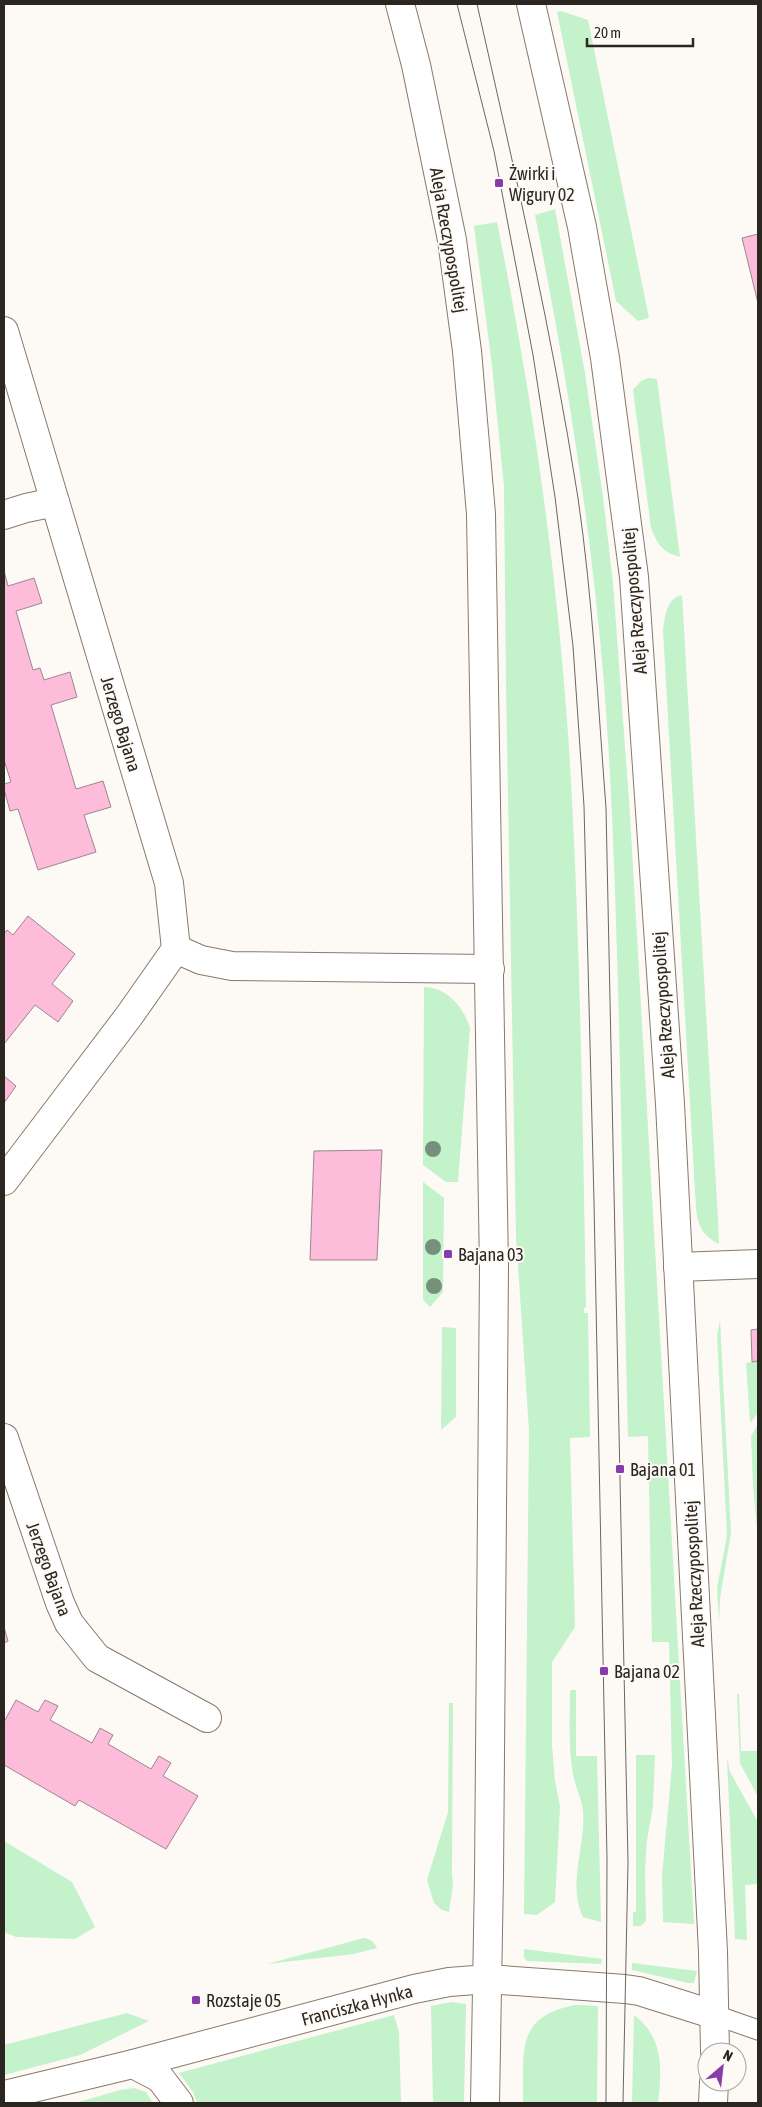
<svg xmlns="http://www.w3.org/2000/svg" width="762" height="2107" viewBox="0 0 762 2107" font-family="'Asap Condensed',sans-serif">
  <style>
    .green { fill: #c3f2cb }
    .building { fill: #fdbcda; stroke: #9c8690 }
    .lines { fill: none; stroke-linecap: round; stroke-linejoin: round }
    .lane-casing { stroke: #877969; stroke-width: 21 }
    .street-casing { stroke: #877969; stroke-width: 30 }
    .secondary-casing { stroke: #877969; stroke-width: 30 }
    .lane { stroke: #fff; stroke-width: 19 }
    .street { stroke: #fff; stroke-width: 28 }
    .secondary { stroke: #fff; stroke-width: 28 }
    .tram { stroke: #6b6660; stroke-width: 1 }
    .tree { fill: #75917c }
    .poi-dot { fill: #8a3bab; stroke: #fdfaf6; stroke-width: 2 }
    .labels { text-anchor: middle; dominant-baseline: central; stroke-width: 4; stroke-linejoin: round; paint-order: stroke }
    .poi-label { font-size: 18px; fill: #2c2620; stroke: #fdfaf6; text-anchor: start }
    .street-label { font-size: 18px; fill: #2c2620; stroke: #fdfaf6 }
  </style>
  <rect width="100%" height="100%" fill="#fdfaf6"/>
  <!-- green -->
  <g class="green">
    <polygon points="561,11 588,20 649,318 638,321 616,301 557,12"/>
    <path d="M555 209 585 373 603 497 613 583 630 815 694 1924 663 1922 662 1876 672 1765 669 1642H652L648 1436 628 1437C624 1286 622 1136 618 986 615 886 612 785 604 684 591 526 566 370 535 215Z"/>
    <path d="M497 222C537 419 564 620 573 820 581 982 583 1145 586 1307L584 1308V1313H588L590 1437 570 1438 575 1627 552 1662V1745L555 1781 560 1806 555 1902 537 1915 524 1914 529 1430 516 1236 506 685 504 487 492 366 474 226Z"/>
    <path d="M648 378 657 379 680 557C662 552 658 545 651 528L633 390 641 381Z"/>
    <path d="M682 595 718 1220 719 1244C695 1232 697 1216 695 1192L663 630C665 616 666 599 682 595Z"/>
    <path d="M424 987C447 987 464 1008 470 1028L458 1182H446L423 1165Z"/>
    <polygon points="423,1182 444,1198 443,1292 430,1307 423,1300"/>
    <polygon points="720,1320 731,1533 720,1598 719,1623 717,1588 727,1536 717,1336"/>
    <polygon points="442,1327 456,1328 456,1417 441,1430"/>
    <polygon points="758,1361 758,1413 750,1423 746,1363"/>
    <polygon points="758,1424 758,1540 753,1486 751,1436"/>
    <path d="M570 1690H576V1756H597L601 1922 583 1917C567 1884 586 1846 583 1811 582 1799 575 1786 573 1774 568 1747 570 1717 570 1690Z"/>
    <polygon points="737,1694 739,1694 741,1751 758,1751 758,1797 740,1763"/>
    <polygon points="449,1703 453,1703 452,1874 453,1885 449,1912 442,1910 434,1903 427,1880 448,1812"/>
    <path d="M636 1755H655L653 1806 647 1840 645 1870 646 1920C643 1926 640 1927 633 1926V1912H636Z"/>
    <polygon points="727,1758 730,1772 758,1822 758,1884 745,1885 747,1940 735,1939"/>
    <polygon points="4,1841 72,1882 95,1927 75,1939 16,1937 4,1932"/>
    <path d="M364 1938C371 1939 374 1942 377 1948L354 1954 267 1964Z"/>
    <polygon points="524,1949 602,1959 601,1964 527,1961 524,1957"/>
    <polygon points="632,1963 697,1971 694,1983 688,1983 632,1970"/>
    <polygon points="451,2002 466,2004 464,2103 433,2103 431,2006"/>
    <path d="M576 2005 598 2006 597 2103H523C524 2053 514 2016 576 2005Z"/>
    <polygon points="127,2013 149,2021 80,2055 4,2075 4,2045"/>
    <polygon points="394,2015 399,2032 401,2103 197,2103 193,2092 179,2073"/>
    <path d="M634 2015C664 2037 662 2070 658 2103H632Z"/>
    <polygon points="134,2088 146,2092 153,2103 75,2103 120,2090"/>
  </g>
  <!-- building -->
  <g class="building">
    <polygon points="758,234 758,303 742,238"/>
    <polygon points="4,571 8,586 34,578 42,603 16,611 33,670 40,668 44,680 70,672 77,697 51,705 76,789 103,781 111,807 84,815 96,852 38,870 18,809 10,811 4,789 4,784 11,782 4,760"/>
    <polygon points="28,916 75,954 52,984 73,1001 58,1022 35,1005 4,1044 4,934 7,930 13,935"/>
    <polygon points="4,1076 16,1086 4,1103"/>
    <polygon points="382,1150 377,1260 310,1260 314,1151"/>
    <polygon points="758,1329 758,1361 752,1362 751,1330"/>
    <polygon points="4,1627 8,1641 4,1643"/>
    <polygon points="16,1700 38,1712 45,1700 58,1706 50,1720 92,1743 100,1728 113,1735 108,1744 151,1769 159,1756 171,1763 163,1776 198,1796 166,1849 79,1800 75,1806 4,1765 4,1722"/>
  </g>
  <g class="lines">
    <!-- lane casing -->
    <g class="lane-casing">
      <polyline id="lane" points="715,2015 758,2030"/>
    </g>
    <!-- street casing -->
    <g class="street-casing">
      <g id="street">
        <polyline points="4,331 55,502"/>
        <polyline points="4,515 26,508 55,502 169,883 176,949 129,1016 4,1181"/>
        <polyline points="176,949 201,960 232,966 490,969"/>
        <polyline points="678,1267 758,1264"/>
        <polyline points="4,1438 60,1603 69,1623 97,1658 207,1718"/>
      </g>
    </g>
    <!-- secondary casing -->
    <g class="secondary-casing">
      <g id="secondary">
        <polyline points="400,4 416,65 452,240 467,351 481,514 494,1267 489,1875 485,2103"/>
        <polyline points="531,4 582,227 605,358 634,577 670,1104 713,1952 715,2052"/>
        <polyline points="133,2064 160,2078 179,2103"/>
        <polyline points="4,2095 133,2064 414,1989 449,1982 488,1979 625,1989 639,1991 715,2015"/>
        <polyline points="713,2103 714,2082"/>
      </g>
    </g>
    <!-- lane -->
    <use href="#lane" class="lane"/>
    <!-- street -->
    <use href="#street" class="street"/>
    <!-- secondary -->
    <use href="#secondary" class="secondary"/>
    <!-- tram -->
    <g class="tram">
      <polyline points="457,4 494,151 533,355 555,497 573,646 584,806 594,1202 607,1859 606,2103"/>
      <path d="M477 4C514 168 552 332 578 498 593 601 598 705 606 808L628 1862 623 2103"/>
    </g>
  </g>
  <!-- trees -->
  <g class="tree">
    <circle cx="433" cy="1149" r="8"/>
    <circle cx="433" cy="1247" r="8"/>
    <circle cx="434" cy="1286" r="8"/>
  </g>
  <!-- markers -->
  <g class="poi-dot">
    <rect x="494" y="178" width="10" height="10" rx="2.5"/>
    <rect x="443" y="1249" width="10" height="10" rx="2.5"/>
    <rect x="615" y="1464" width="10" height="10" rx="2.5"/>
    <rect x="599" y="1666" width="10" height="10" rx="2.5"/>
    <rect x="191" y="1995" width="10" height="10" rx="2.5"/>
  </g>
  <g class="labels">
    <!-- poi labels -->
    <g class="poi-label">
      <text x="509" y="173">Żwirki i<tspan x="509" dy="21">Wigury 02</tspan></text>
      <text x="458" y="1254">Bajana 03</text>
      <text x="630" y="1469">Bajana 01</text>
      <text x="614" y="1671">Bajana 02</text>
      <text x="206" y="2000">Rozstaje 05</text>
    </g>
    <!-- street labels -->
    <g class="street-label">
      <text transform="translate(449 240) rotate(80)">Aleja Rzeczypospolitej</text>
      <text transform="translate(634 601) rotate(-95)">Aleja Rzeczypospolitej</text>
      <text transform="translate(121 724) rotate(73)">Jerzego Bajana</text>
      <text transform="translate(663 1005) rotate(-94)">Aleja Rzeczypospolitej</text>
      <text transform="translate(49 1569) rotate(70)">Jerzego Bajana</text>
      <text transform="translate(694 1574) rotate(-93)">Aleja Rzeczypospolitej</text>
      <text transform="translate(357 2005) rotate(-15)">Franciszka Hynka</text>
    </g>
  </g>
  <!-- border -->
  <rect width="762" height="2107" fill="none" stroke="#2c2620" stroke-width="10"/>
  <!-- north arrow -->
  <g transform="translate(722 2067) rotate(28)"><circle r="24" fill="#fdfaf6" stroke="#a9a5a0"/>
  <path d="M0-4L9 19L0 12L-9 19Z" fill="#8a3bab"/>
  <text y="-8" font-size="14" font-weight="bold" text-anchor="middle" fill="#2c2620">N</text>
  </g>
  <!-- scale -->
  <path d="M587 38v8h106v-8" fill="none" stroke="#2c2620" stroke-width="2.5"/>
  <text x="594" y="38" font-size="15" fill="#2c2620" stroke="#fdfaf6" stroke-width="4" paint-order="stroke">20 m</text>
</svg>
